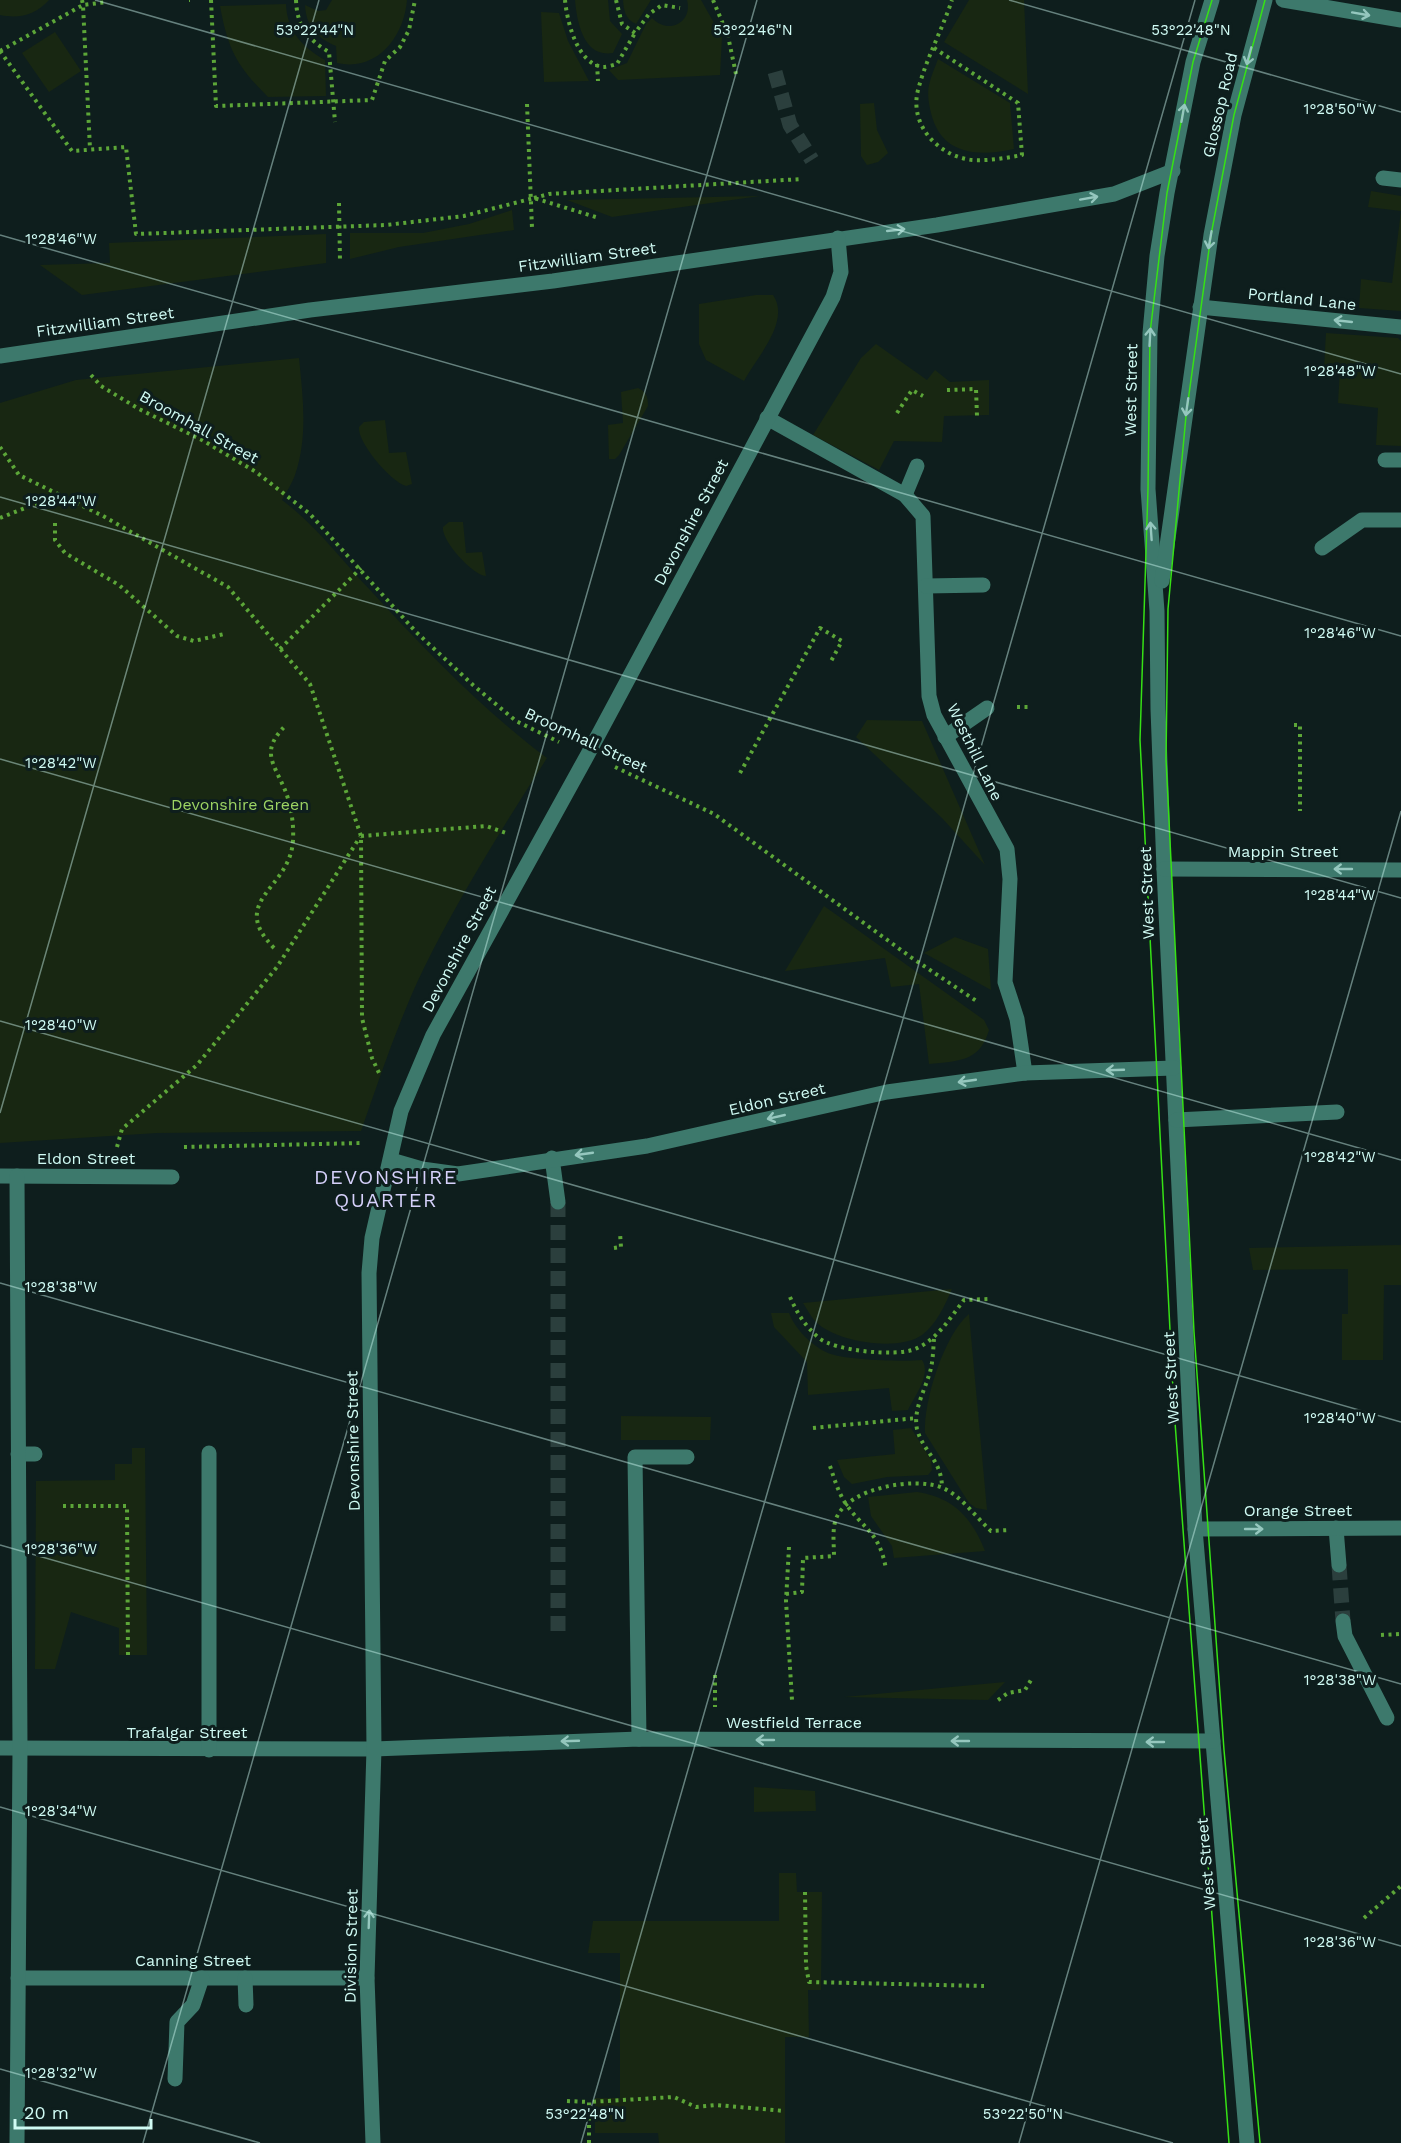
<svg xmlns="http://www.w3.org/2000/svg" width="1401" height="2143" viewBox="0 0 1401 2143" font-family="'Work Sans',sans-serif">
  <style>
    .green { fill: #182712 }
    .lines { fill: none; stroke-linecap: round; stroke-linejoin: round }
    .minor-tunnel { stroke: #2b3f3d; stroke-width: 15; stroke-dasharray: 15 8; stroke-linecap: butt }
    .path { stroke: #5ca638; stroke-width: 4; stroke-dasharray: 3 4.5; stroke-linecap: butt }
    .minor { stroke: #3d796c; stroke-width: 15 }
    .tram { stroke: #36e115; stroke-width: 1.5 }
    .oneway { stroke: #95c7be }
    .ticks { fill: none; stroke: #d0fbf4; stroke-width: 1.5; stroke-opacity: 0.45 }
    .labels { text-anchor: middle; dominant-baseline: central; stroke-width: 6; stroke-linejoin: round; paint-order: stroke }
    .street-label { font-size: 16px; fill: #d0fbf4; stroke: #0e1e1d }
    .park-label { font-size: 16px; fill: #9cd363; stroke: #0e1e1d }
    .quarter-label { font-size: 20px; letter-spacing: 1.5px; fill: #d6d1fb; stroke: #0e1e1d }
    .ticks-label { font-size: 15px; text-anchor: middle; fill: #d0fbf4; stroke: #0e1e1d; stroke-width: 6; stroke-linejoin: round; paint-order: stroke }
  </style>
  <rect width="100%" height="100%" fill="#0e1e1d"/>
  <!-- green -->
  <g class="green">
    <path d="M0 0H49C35 15 20 19 0 15Z"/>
    <path d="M332 0H407C404 36 378 72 337 63L336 46C317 38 306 26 305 5L318 11 326 10Z"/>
    <path d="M575 0H608L610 21 622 34 613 53C584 58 577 23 575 0Z"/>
    <path d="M623 0H651L636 24C625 19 624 11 623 0Z"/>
    <path d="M687 0H701L722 37 720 75 618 80 609 70 627 63 646 24 652 18C668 35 693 23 687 0Z"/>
    <polygon points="969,0 1024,0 1028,94 944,42"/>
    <path d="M286 4C287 31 302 47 325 60L326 96 268 97C237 66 228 50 220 6Z"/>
    <polygon points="541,12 559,13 568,41 589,81 544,82"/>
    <polygon points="55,32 81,71 49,92 22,53"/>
    <path d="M938 59 1010 103 1014 149C978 157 941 155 931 113 929 105 927 94 929 85 931 76 935 67 938 59Z"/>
    <polygon points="874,103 877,130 888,153 878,162 867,165 861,156 860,104"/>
    <polygon points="1371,191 1401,196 1401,311 1359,308 1361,279 1392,283 1401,211 1368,207"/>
    <polygon points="760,196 612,217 567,200"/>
    <polygon points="512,210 514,230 399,247 350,259 350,233 423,233 469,224"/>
    <polygon points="326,234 326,263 82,295 40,265 110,263 109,243"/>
    <path d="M756 295H773C791 321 757 357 744 381L706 360 699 344V304Z"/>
    <polygon points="1326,333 1398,338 1401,341 1401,446 1376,445 1378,408 1338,403 1340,369 1324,368"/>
    <polygon points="876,344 927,380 935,370 950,382 989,380 989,415 944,416 942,442 894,441 879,470 813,435 861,358"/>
    <path d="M299 358C303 398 308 437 295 475 292 484 286 492 282 500 316 525 342 561 371 591 426 651 482 709 547 758 503 827 459 897 423 970 398 1022 380 1077 361 1131L157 1133 0 1143V403L76 380Z"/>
    <path d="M638 388C646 392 648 396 648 406L619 455 615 459H609L608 425 623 423 621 392Z"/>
    <path d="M385 420 389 453 406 452 412 484 406 486C391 482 357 442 359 427L364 422Z"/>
    <path d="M449 522H463L466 553 482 552 486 576C472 575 441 540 443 527Z"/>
    <polygon points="867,720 922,721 985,865 942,818 856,737"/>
    <path d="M824 906 984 1020 989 1030C980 1062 958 1061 929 1064L919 984 891 987 885 958 785 971Z"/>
    <polygon points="955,937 988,949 991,990 924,953"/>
    <polygon points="1401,1245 1401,1285 1384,1285 1383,1360 1342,1360 1342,1314 1348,1314 1348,1269 1253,1270 1249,1248"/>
    <path d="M952 1289C945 1305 936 1325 922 1335 898 1352 836 1342 816 1322 811 1317 807 1309 803 1303Z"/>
    <path d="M771 1313H789C795 1329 812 1346 828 1353 844 1360 903 1362 922 1360 932 1374 914 1397 908 1410L892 1411 889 1388 808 1395 807 1362 774 1327Z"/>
    <path d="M969 1314 987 1510 976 1508 969 1503 925 1433C923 1402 944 1335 969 1314Z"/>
    <polygon points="621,1416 711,1417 710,1440 621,1440"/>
    <polygon points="911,1428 931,1460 932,1470 928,1475 887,1477 852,1484 844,1477 837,1460 895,1454 893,1430"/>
    <polygon points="132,1448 145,1448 147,1655 119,1655 119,1628 71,1612 55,1669 35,1669 36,1481 115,1480 115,1464 132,1464"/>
    <path d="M917 1492C953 1497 972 1518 985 1551L894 1558 892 1546 871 1516 868 1497Z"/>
    <polygon points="1005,1682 988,1700 844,1697"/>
    <polygon points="754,1787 815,1791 816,1811 754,1812"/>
    <polygon points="779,1873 796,1873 797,1892 822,1892 821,1990 808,1990 809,2037 785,2037 785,2143 659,2143 658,2133 595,2133 595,2098 620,2098 620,1953 588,1953 593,1921 779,1921"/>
  </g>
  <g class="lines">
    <!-- minor-tunnel -->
    <g class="minor-tunnel">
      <polyline points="775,72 790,125 812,160"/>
      <polyline points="1339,1565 1343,1621"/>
      <polyline points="558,1631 558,1202"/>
    </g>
    <!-- path -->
    <g class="path">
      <polyline points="82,0 83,5 107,2"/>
      <polyline points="189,0 190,0"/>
      <polyline points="211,0 216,106 372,100 385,61 400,47 409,30 415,0"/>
      <path d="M296 0C297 26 307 39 329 52L335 122"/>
      <path d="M565 0C567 21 577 64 603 67 607 67 613 65 617 64L635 33"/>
      <polyline points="616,0 622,24 635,33 649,14 662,5 680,8"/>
      <polyline points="713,0 728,36 736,74"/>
      <path d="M934 48 1018 103 1022 155C1006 158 989 161 972 160 938 156 909 125 918 90 926 59 942 30 952 0"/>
      <polyline points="0,51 72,151 126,147 136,234 386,225 464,216 534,198 599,218"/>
      <polyline points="0,51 83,5 90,149"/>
      <polyline points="597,64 598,81"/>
      <polyline points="527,104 532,228"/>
      <polyline points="534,198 549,194 802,179"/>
      <polyline points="339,203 340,261"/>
      <polyline points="91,375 101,386 139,409 202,440 256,472 310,514 416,632 473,685 516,721 559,742"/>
      <polyline points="947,390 976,389 977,416"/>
      <polyline points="897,413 912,390 923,396"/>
      <polyline points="0,447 19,475 103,516 228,587 310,684 361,836 362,1018 372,1058 380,1075"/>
      <polyline points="0,518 58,495"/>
      <polyline points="55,523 55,540 65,553 119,585 177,636 194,641 224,634"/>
      <polyline points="280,649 361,568"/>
      <polyline points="1017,707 1031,707"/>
      <polyline points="1294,725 1300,725 1300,811"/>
      <polyline points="615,767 714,814 912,958 978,1002"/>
      <polyline points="740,773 820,628 842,641 830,663"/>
      <polyline points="361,836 486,826 509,834"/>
      <path d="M274 948C227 900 291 889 293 840 294 824 291 805 285 790 273 762 260 751 286 725"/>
      <polyline points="117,1147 122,1129 197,1065 277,967 360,837"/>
      <polyline points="184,1147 362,1143"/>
      <polyline points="614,1248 621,1247 620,1233"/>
      <path d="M790 1297C797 1313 805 1326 819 1338 835 1351 896 1357 915 1349 937 1340 950 1318 964 1300L988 1299"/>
      <path d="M934 1339C933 1351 933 1364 929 1375 924 1392 913 1411 917 1429 923 1452 942 1460 942 1488"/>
      <polyline points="813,1428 917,1418"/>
      <path d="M830 1466C834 1478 838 1491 844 1501 863 1530 879 1530 886 1569"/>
      <polyline points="63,1506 127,1506 128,1656"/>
      <polyline points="789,1547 786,1601 792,1700"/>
      <path d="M786 1594 802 1592 803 1558 834 1556C834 1545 832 1529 836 1519 847 1488 915 1476 943 1488 961 1496 976 1517 991 1531L1010 1530"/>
      <polyline points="1381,1635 1401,1634"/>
      <polyline points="715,1675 715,1707"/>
      <polyline points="998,1700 1008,1693 1025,1690 1031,1680"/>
      <polyline points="805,1892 806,1966 809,1982 984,1986"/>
      <polyline points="1364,1918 1401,1886"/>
      <polyline points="567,2101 589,2102"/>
      <polyline points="589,2143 589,2102 674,2097 696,2107 716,2105 785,2111"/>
    </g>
    <!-- minor -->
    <g class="minor">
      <polyline points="1212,0 1193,62 1167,193 1157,256 1150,333 1148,489 1157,611 1158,709 1164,869 1195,1529 1247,2143"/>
      <polyline points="1283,0 1401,20"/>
      <polyline points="1383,178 1401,180"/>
      <polyline points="1200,307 1401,327"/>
      <polyline points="0,356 310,310 553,281 937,225 1114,194 1173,171"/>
      <polyline points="767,418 905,495 923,516 929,696 934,715 1007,849 1010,879 1005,982 1017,1019 1025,1073"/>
      <polyline points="1385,460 1401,460"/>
      <polyline points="905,495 917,466"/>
      <polyline points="1322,548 1362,520 1401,520"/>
      <polyline points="1162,581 1211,235 1234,115 1265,0"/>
      <polyline points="926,586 983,585"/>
      <polyline points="945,737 987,708"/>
      <polyline points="1164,869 1401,870"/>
      <polyline points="1176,1120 1337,1112"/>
      <polyline points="552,1158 558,1202"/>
      <polyline points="391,1160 422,1169 458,1174 647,1146 887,1092 1025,1073 1174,1068"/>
      <polyline points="0,1176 172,1177"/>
      <polyline points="18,1454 35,1454"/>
      <polyline points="1336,1528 1339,1565"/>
      <polyline points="1195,1529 1401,1528"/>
      <polyline points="1343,1621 1345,1636 1387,1718"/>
      <polyline points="639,1739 635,1457 687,1457"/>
      <polyline points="0,1748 374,1749 639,1739 1213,1741"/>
      <polyline points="209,1750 209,1453"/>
      <polyline points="18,1978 367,1978"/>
      <polyline points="245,1978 246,2005"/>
      <polyline points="175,2079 177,2022 193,2005 202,1978"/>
      <polyline points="17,2143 20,1748 17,1176"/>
      <polyline points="373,2143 367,1978 374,1749 369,1273 372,1238 401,1111 433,1035 588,754 833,297 841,272 838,238"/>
    </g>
    <!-- tram -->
    <g class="tram">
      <polyline points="1212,0 1193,62 1167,193 1150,333 1148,489 1140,740 1174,1409 1229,2143"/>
      <polyline points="1260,2143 1224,1750 1194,1332 1166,759 1168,609 1186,416 1211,235 1234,115 1265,0"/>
    </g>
  </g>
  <!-- one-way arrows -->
  <defs><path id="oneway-shaft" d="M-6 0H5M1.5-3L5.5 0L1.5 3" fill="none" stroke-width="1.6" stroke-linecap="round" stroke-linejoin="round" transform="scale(1.5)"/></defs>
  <g class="oneway">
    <use href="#oneway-shaft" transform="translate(1361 14) rotate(10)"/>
    <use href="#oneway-shaft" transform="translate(1249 56) rotate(105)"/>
    <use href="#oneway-shaft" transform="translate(1183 113) rotate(-80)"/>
    <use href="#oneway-shaft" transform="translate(1089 198) rotate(-10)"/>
    <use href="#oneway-shaft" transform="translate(896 230) rotate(-6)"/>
    <use href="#oneway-shaft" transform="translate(1210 240) rotate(100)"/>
    <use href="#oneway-shaft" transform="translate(1343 321) rotate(-174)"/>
    <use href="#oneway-shaft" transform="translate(1150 337) rotate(-87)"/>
    <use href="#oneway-shaft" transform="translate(1187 407) rotate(98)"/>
    <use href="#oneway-shaft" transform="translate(1151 531) rotate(-94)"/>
    <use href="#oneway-shaft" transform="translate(1343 869) rotate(-180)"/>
    <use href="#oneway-shaft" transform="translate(1115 1070) rotate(178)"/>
    <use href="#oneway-shaft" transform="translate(967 1081) rotate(172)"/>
    <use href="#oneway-shaft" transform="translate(776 1117) rotate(167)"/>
    <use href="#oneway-shaft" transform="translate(584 1154) rotate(172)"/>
    <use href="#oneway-shaft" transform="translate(1254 1529)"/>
    <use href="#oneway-shaft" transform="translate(765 1740) rotate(-180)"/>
    <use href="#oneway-shaft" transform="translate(570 1741) rotate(178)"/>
    <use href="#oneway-shaft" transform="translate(960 1741) rotate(-180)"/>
    <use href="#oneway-shaft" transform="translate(1155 1742) rotate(-180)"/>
    <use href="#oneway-shaft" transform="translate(369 1919) rotate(-88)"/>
  </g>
  <!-- ticks -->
  <path class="ticks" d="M95 0 1401 374M1009 0 1401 112M0 235 1401 636M0 497 1401 898M0 759 1401 1160M0 1021 1401 1422M0 1113 319 0M0 1283 1401 1684M0 1545 1401 1946M0 1807 1173 2143M0 2069 260 2143M143 2143 757 0M581 2143 1195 0M1019 2143 1401 811"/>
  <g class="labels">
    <!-- street labels -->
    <g class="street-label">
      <text transform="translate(1220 105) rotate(-77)">Glossop Road</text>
      <text transform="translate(587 257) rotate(-8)">Fitzwilliam Street</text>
      <text transform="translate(1302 299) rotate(6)">Portland Lane</text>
      <text transform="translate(105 322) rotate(-8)">Fitzwilliam Street</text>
      <text transform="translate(1131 390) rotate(-89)">West Street</text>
      <text transform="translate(199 427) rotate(29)">Broomhall Street</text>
      <text transform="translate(691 522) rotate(-62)">Devonshire Street</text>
      <text transform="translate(586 740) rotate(25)">Broomhall Street</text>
      <text transform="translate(975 752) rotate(64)">Westhill Lane</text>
      <text x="1283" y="851">Mappin Street</text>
      <text transform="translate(1147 893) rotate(-92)">West Street</text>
      <text transform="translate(459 949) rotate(-62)">Devonshire Street</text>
      <text transform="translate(777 1099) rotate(-13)">Eldon Street</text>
      <text x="86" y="1158">Eldon Street</text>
      <text transform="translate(1171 1378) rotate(-93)">West Street</text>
      <text transform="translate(353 1441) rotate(-91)">Devonshire Street</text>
      <text x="1298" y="1510">Orange Street</text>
      <text x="794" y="1722">Westfield Terrace</text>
      <text x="187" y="1732">Trafalgar Street</text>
      <text transform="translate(1206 1864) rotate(-95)">West Street</text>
      <text transform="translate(351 1946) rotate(-89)">Division Street</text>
      <text x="193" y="1960">Canning Street</text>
    </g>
    <!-- park labels -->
    <g class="park-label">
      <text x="240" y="804">Devonshire Green</text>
    </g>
    <!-- quarter labels -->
    <g class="quarter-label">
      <text x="386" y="1177">DEVONSHIRE<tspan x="386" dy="23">QUARTER</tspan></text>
    </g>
  </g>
  <g class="ticks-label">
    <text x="315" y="35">53°22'44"N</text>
    <text x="753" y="35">53°22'46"N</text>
    <text x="1191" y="35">53°22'48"N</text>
    <text x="1340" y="114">1°28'50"W</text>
    <text x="61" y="244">1°28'46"W</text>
    <text x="1340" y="376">1°28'48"W</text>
    <text x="61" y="506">1°28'44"W</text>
    <text x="1340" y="638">1°28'46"W</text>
    <text x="61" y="768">1°28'42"W</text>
    <text x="1340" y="900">1°28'44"W</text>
    <text x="61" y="1030">1°28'40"W</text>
    <text x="1340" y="1162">1°28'42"W</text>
    <text x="61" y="1292">1°28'38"W</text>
    <text x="1340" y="1423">1°28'40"W</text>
    <text x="61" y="1554">1°28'36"W</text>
    <text x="1340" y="1685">1°28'38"W</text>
    <text x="61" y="1816">1°28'34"W</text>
    <text x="1340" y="1947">1°28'36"W</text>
    <text x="61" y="2078">1°28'32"W</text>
    <text x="585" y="2119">53°22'48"N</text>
    <text x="1023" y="2119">53°22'50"N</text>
  </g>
  <!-- scale -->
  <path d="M15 2119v9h136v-9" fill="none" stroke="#d0fbf4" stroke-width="3"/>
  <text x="24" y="2119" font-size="18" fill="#d0fbf4" stroke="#0e1e1d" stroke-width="4.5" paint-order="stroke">20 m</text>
</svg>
